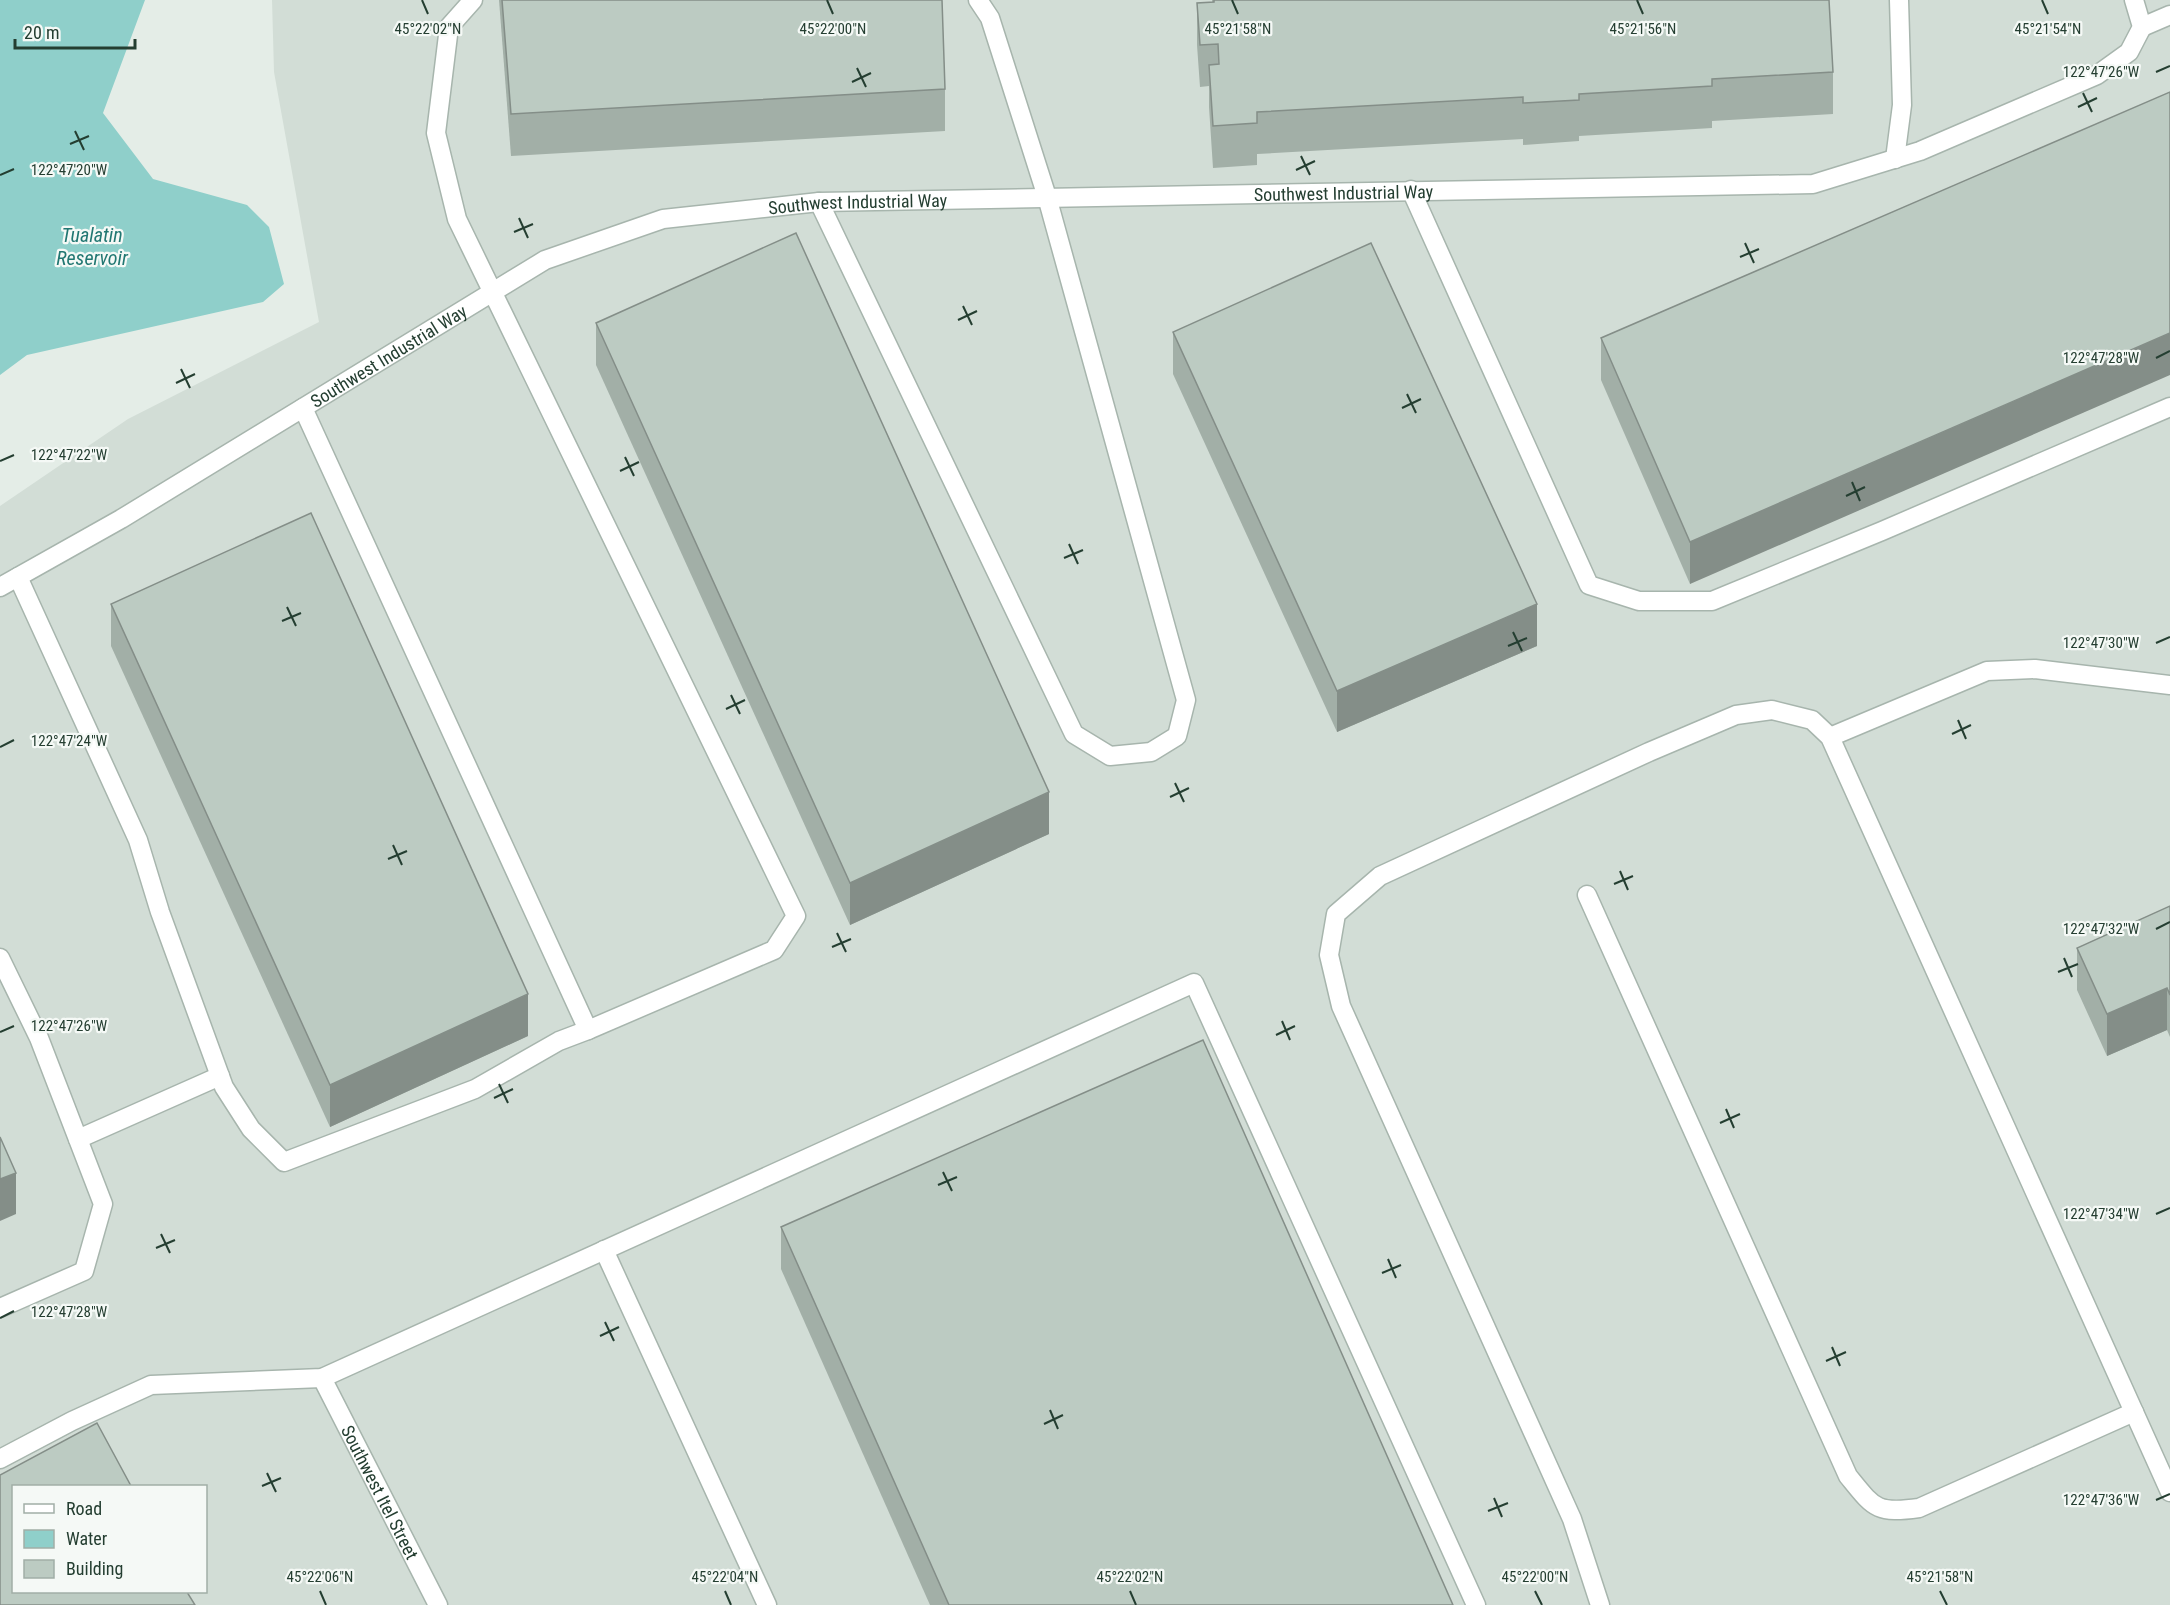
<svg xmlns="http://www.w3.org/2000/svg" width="2170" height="1605" viewBox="0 0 2170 1605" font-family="'Roboto Condensed',sans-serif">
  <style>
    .built { fill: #d2ddd6; fill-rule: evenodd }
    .water { fill: #8fcfca }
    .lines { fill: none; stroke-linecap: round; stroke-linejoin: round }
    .lane-casing { stroke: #a7b5ad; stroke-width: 21 }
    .street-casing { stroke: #a7b5ad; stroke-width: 21 }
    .lane { stroke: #fff; stroke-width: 18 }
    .street { stroke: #fff; stroke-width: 18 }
    .wall { fill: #a2afa7 }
    .shaded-wall { fill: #848e88 }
    .building { fill: #bccbc2; stroke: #848e88; stroke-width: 1.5 }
    .ticks { fill: none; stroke: #243e31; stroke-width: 2 }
    .labels { text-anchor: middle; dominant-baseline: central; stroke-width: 4.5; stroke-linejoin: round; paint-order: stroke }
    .street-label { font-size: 18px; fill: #243e31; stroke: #f5f9f6 }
    .water-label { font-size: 20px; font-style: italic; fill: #217772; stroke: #f5f9f6 }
    .ticks-label { font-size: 15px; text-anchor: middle; fill: #243e31; stroke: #f5f9f6; stroke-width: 4.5; stroke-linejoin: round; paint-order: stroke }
  </style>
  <rect width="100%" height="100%" fill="#e4ede7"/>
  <!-- built -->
  <path class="built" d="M272 0H2170V1605H0V506L128 419 319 322 274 72ZM14 1486H206V1592H14Z"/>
  <!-- water -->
  <polygon class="water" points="0,0 145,0 103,113 153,179 247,205 269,227 284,284 263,302 27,355 0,375"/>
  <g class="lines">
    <!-- lane casing -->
    <g class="lane-casing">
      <g id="lane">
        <polyline points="473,0 449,27 436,133 457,219 796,916 774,950 588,1030"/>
        <polyline points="2142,27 2170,15"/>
        <polyline points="1895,159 1902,105 1899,0"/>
        <polyline points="1411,190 1589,585 1639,601 1712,601 1882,531 2170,407"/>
        <polyline points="819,202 1074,734 1110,756 1151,752 1177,736 1186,700 1047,197 990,18 978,0"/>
        <polyline points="18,577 138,840 160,912 224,1087 251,1129 284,1162 475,1089 559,1041 588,1030 303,408"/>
        <path id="s1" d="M0 587 121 519 545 260 663 219 819 202 1813 184 1920 151 2097 75 2129 52 2142 27 2134 0"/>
        <polyline points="1830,737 1987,671 2035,669 2170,685"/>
        <path d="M1587 895 1848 1476C1874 1508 1876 1514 1919 1508L2134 1412"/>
        <polyline points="0,958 39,1038 103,1204 84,1271 0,1308"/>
        <polyline points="78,1139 220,1076"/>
        <polyline points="604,1250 767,1605"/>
        <polyline points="0,1459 72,1421 151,1385 322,1378 1194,983 1476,1605"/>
        <polyline points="1600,1605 1572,1519 1341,1006 1329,955 1336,914 1380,876 1649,752 1736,715 1772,710 1812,720 1830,737 2170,1492"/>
      </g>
    </g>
    <!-- street casing -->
    <g class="street-casing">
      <g id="street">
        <path id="s2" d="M322 1378 438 1605"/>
      </g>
    </g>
    <!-- lane -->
    <use href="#lane" class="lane"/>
    <!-- street -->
    <use href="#street" class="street"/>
  </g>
  <!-- wall -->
  <g class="wall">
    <polygon points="499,0 942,0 945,89 945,131 511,156"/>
    <polygon points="1212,0 1829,0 1833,72 1833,114 1712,121 1712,128 1579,136 1579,141 1523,145 1523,139 1257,154 1257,165 1213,168 1209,107 1209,86 1200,87 1197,45 1197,3 1212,2"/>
    <polygon points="2170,92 1690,584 1601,380 1601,338"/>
    <polygon points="596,323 1049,834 850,925 596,365"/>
    <polygon points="1173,332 1537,646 1337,732 1173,374"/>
    <polygon points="111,604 528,1036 330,1127 111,646"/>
    <polygon points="2170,906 2170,1037 2167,1030 2107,1056 2077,990 2077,948"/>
    <polygon points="781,1227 1453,1605 930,1605 781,1269"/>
  </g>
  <!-- shaded-wall -->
  <g class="shaded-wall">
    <polygon points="2170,333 2170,375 1690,584 1690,542"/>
    <polygon points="1537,604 1537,646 1337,732 1337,691"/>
    <polygon points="1049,792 1049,834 850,925 850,883"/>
    <polygon points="2167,988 2167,1030 2107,1056 2107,1014"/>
    <polygon points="528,994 528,1036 330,1127 330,1085"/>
    <polygon points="16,1173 16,1214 0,1221 0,1179"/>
  </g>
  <!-- building -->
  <g class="building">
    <polygon points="502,0 942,0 945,89 511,114"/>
    <polygon points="1214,0 1829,0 1833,72 1712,79 1712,86 1579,94 1579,100 1523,103 1523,97 1257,112 1257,123 1213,126 1209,65 1219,64 1218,44 1200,45 1197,3 1214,2"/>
    <polygon points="2170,92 2170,333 1690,542 1601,338"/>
    <polygon points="796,233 1049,792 850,883 596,323"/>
    <polygon points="1371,243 1537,604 1337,691 1173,332"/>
    <polygon points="311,513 528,994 330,1085 111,604"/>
    <polygon points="2170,906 2170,995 2167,988 2107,1014 2077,948"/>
    <polygon points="1203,1040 1453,1605 949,1605 781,1227"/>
    <polygon points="0,1137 16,1173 0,1179"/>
    <polygon points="97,1423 131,1486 14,1486 14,1592 187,1592 195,1605 0,1605 0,1475"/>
  </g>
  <!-- ticks -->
  <path class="ticks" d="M422 0 428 14M827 0 833 14M1232 0 1238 14M1637 0 1643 14M2042 0 2048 14M857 68 866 87M2156 72 2170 66M852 82 871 73M2083 93 2092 112M2078 107 2097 98M75 131 84 150M70 144 89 136M1301 156 1310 175M1296 170 1315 161M0 175 14 169M519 218 528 238M514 232 533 224M1745 243 1754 263M1740 257 1759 249M963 306 972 325M958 320 977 311M2156 358 2170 351M181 369 190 388M176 383 195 374M1407 394 1416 413M1402 408 1421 399M625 457 634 476M0 461 14 455M620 471 639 462M1852 482 1860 501M1846 496 1865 487M1069 544 1078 564M1064 558 1083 550M287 607 296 626M282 621 301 613M1513 632 1522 651M2156 643 2170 637M1508 646 1527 638M731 695 740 714M726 709 745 700M1958 720 1966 739M1952 734 1971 725M0 747 14 740M1175 783 1184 802M1170 797 1189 788M393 845 402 865M388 859 407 851M1620 871 1628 890M1614 884 1633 876M2156 929 2170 922M837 933 846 952M832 947 851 939M2064 958 2072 977M2058 972 2078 964M1282 1021 1290 1040M0 1032 14 1026M1276 1035 1295 1026M499 1084 508 1103M494 1098 513 1089M1726 1109 1734 1128M1720 1123 1740 1114M943 1172 952 1191M938 1185 957 1177M2156 1214 2170 1208M161 1234 170 1253M156 1248 175 1240M1388 1259 1396 1278M1382 1273 1401 1265M0 1318 14 1311M605 1322 614 1341M600 1336 619 1327M1832 1347 1840 1366M1826 1361 1846 1352M1050 1410 1058 1429M1044 1424 1063 1415M267 1473 276 1492M262 1486 281 1478M1494 1498 1502 1517M2156 1500 2170 1494M1488 1511 1508 1503M320 1591 326 1605M725 1591 731 1605M1130 1591 1136 1605M1535 1591 1542 1605M1940 1591 1947 1605"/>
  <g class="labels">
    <!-- street labels -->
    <g class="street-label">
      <text stroke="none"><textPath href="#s1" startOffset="1442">Southwest Industrial Way</textPath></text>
      <text stroke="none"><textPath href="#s1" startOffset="956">Southwest Industrial Way</textPath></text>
      <text stroke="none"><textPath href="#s1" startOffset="452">Southwest Industrial Way</textPath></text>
      <text stroke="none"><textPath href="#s2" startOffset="128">Southwest Itel Street</textPath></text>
    </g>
    <!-- water labels -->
    <g class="water-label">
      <text x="92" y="235">Tualatin<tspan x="92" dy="23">Reservoir</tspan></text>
    </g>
  </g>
  <g class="ticks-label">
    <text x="428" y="34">45°22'02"N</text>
    <text x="833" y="34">45°22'00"N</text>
    <text x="1238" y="34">45°21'58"N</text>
    <text x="1643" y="34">45°21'56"N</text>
    <text x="2048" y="34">45°21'54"N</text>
    <text x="2101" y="77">122°47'26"W</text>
    <text x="69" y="175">122°47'20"W</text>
    <text x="2101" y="363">122°47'28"W</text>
    <text x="69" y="460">122°47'22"W</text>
    <text x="2101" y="648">122°47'30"W</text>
    <text x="69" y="746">122°47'24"W</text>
    <text x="2101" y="934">122°47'32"W</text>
    <text x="69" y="1031">122°47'26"W</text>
    <text x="2101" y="1219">122°47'34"W</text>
    <text x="69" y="1317">122°47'28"W</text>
    <text x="2101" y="1505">122°47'36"W</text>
    <text x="320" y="1582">45°22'06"N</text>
    <text x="725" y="1582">45°22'04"N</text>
    <text x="1130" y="1582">45°22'02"N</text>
    <text x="1535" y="1582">45°22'00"N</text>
    <text x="1940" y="1582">45°21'58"N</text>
  </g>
  <!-- legend -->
  <rect x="12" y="1485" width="195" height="108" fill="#f5f9f6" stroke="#a1aea7" stroke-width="1.5"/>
  <rect x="24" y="1504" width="30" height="9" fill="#ffffff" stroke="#a1aea7" stroke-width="1.5"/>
  <text x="66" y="1515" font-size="18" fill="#243e31">Road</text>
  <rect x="24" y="1530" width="30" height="18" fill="#8fcfca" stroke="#a1aea7" stroke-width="1.5"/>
  <text x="66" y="1545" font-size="18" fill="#243e31">Water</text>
  <rect x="24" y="1560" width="30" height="18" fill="#bccbc2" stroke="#a1aea7" stroke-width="1.5"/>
  <text x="66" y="1575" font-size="18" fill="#243e31">Building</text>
  <!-- scale -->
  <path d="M15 39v9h120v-9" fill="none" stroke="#243e31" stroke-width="3"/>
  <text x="24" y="39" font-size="18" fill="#243e31" stroke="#f5f9f6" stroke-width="4.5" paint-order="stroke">20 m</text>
</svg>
